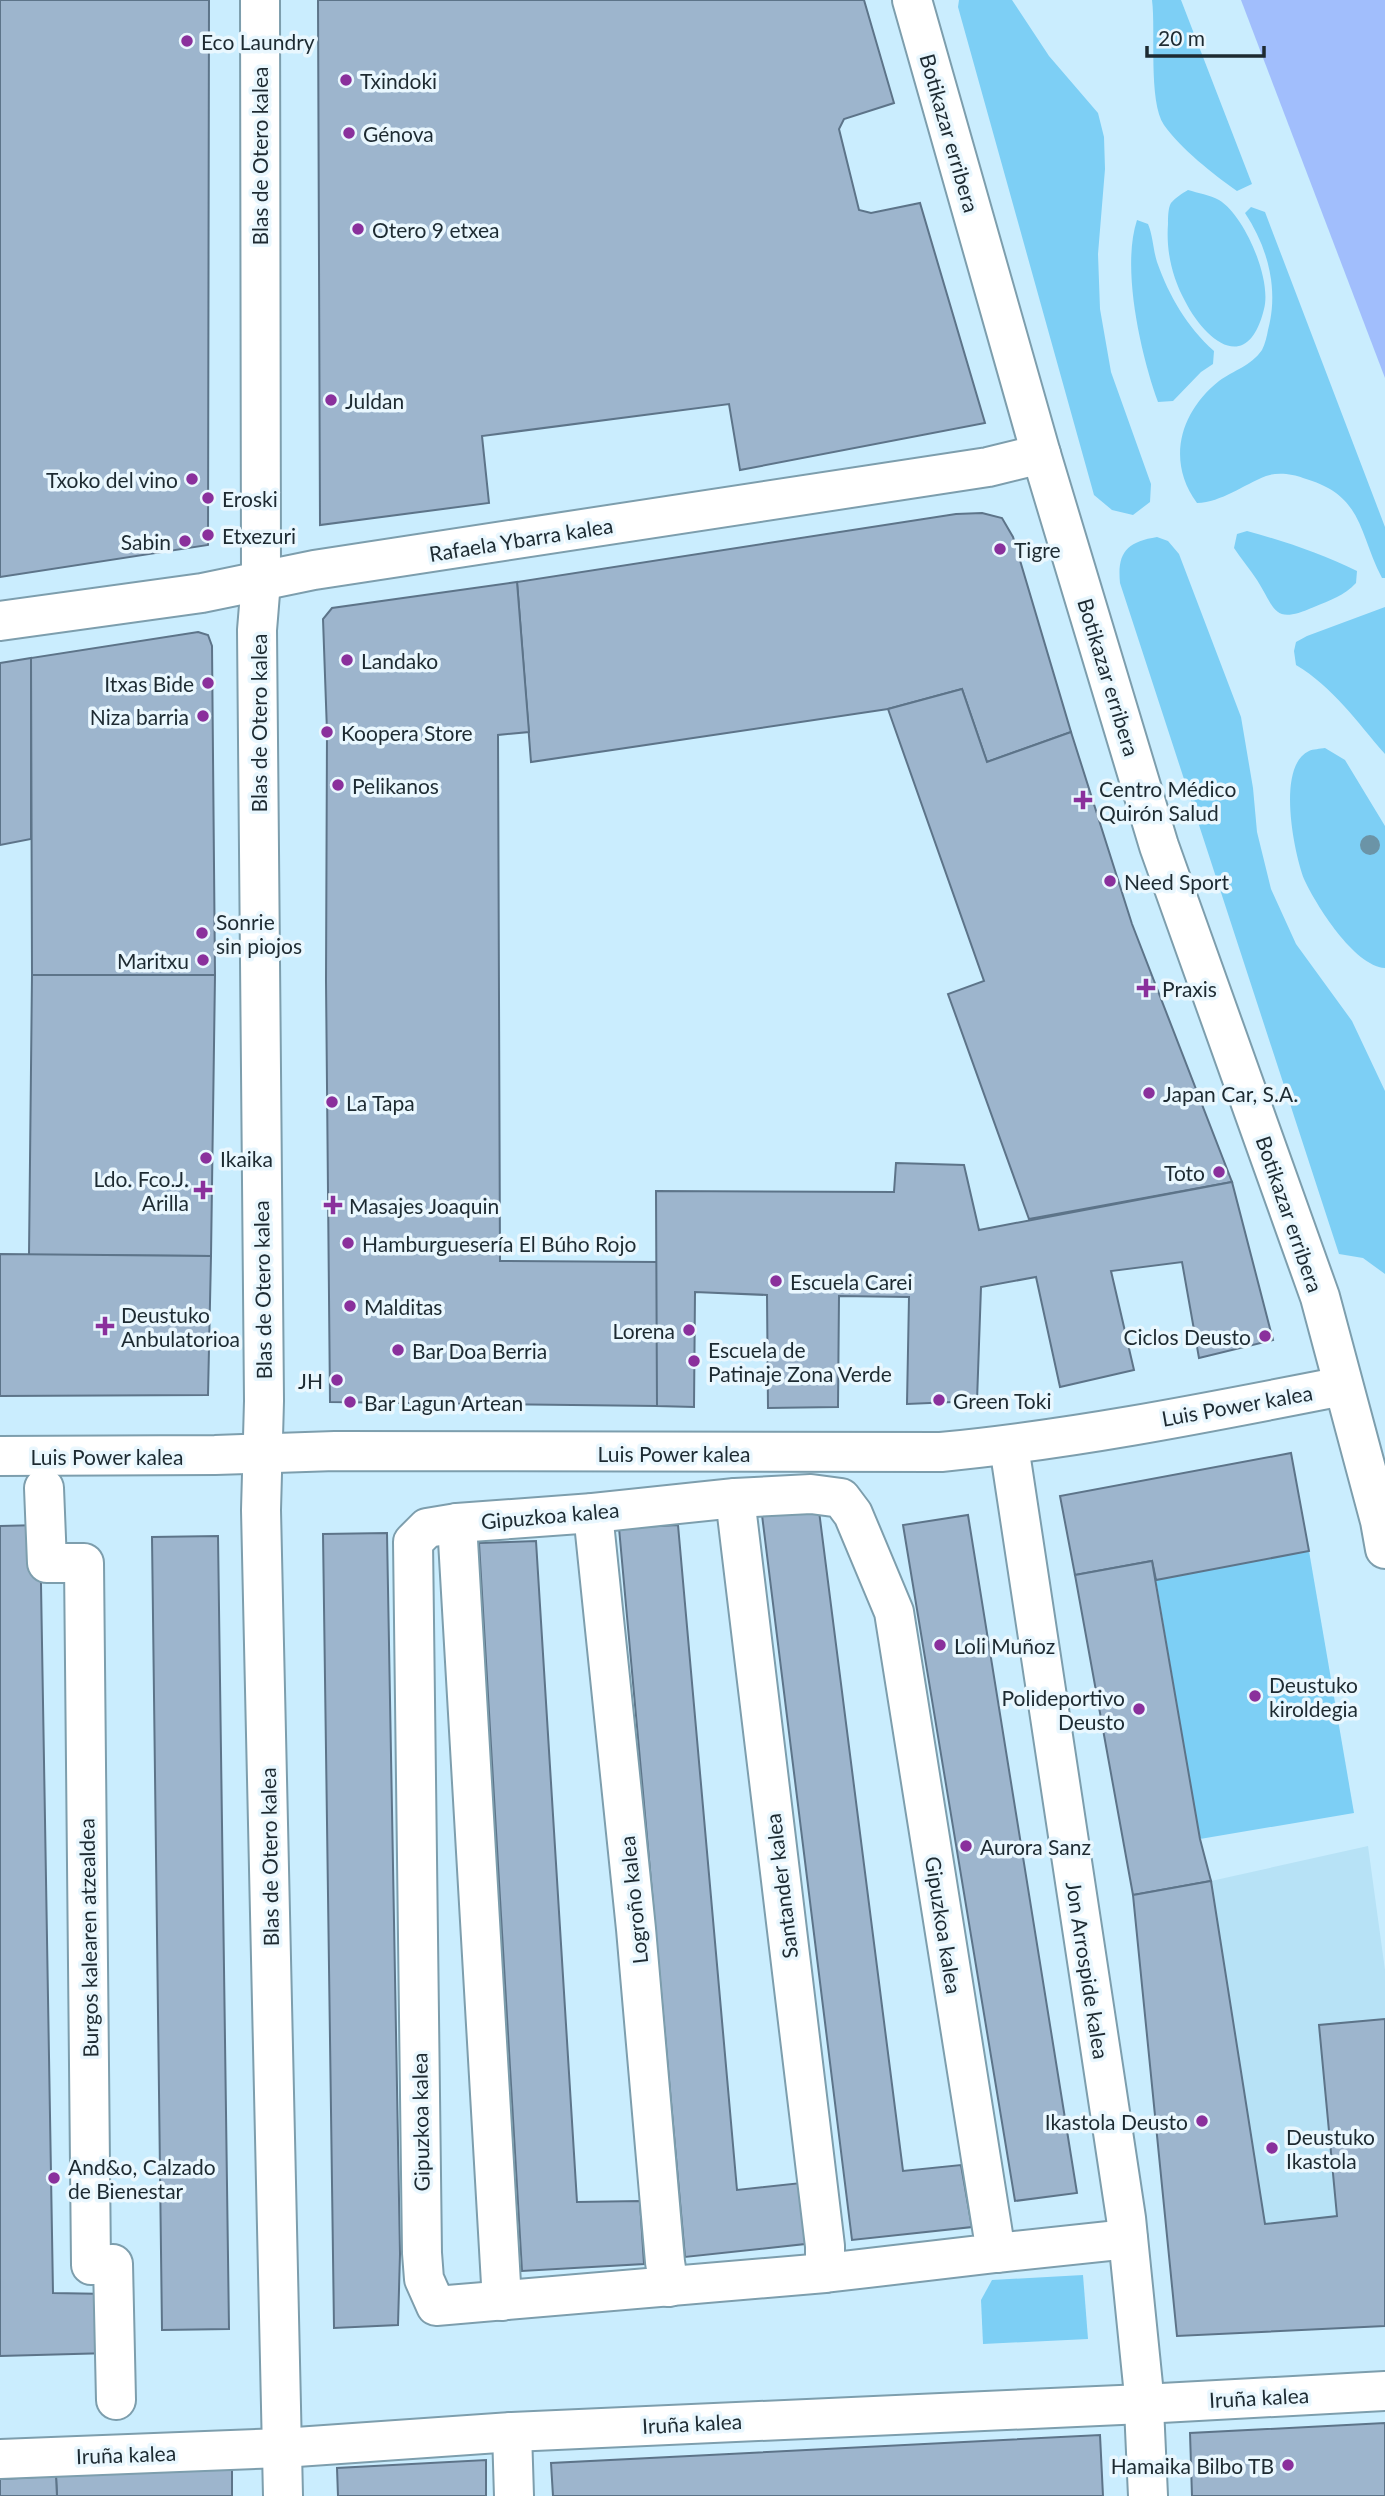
<svg xmlns="http://www.w3.org/2000/svg" width="1385" height="2496" viewBox="0 0 1385 2496" font-family="Lato,sans-serif">
  <style>
    .built { fill: #b7e2f6 }
    .green { fill: #7dcff5 }
    .water { fill: #a1befc }
    .building { fill: #9db5cd; stroke: #5d7489; stroke-width: 2 }
    .lines { fill: none; stroke-linecap: round; stroke-linejoin: round }
    .street-casing { stroke: #7d9ead; stroke-width: 42 }
    .street { stroke: #fff; stroke-width: 38 }
    .tree { fill: #6b94a7 }
    .poi-dot { fill: #8a309c; stroke: #e9f7fe; stroke-width: 2.5 }
    .labels { text-anchor: middle; dominant-baseline: central; stroke-width: 7; stroke-linejoin: round; paint-order: stroke }
    .poi-label { font-size: 21px; fill: #1d2a31; stroke: #e9f7fe; text-anchor: start }
    .street-label { font-size: 21px; fill: #1d2a31; stroke: #e9f7fe }
  </style>
  <rect width="100%" height="100%" fill="#caedfe"/>
  <!-- built -->
  <polygon class="built" points="1368,1846 1385,1970 1385,2326 1177,2336 1133,1895 1211,1881"/>
  <!-- green -->
  <g class="green">
    <polygon points="959,0 1012,0 1049,56 1098,113 1104,137 1105,169 1098,254 1100,309 1111,372 1151,484 1150,502 1133,515 1112,510 1094,495 958,7"/>
    <path d="M1152 0H1181L1252 184 1237 191C1213 174 1181 149 1164 125 1148 101 1156 31 1152 0Z"/>
    <path d="M1188 190C1198 193 1210 195 1219 200 1245 216 1272 280 1264 309 1248 375 1206 342 1185 301 1172 277 1166 251 1168 224 1168 218 1168 208 1171 203 1175 198 1183 193 1188 190Z"/>
    <path d="M1251 207 1265 212 1385 527V578H1382C1358 532 1364 495 1303 478 1293 474 1277 472 1266 476 1243 485 1222 502 1197 503 1166 461 1180 412 1219 381 1234 370 1251 366 1262 350 1265 344 1267 336 1268 330 1279 289 1268 248 1245 213Z"/>
    <path d="M1137 220 1148 224C1153 236 1153 249 1157 262 1169 296 1187 327 1214 351L1213 364 1201 372 1173 401 1158 402C1141 355 1121 268 1137 220Z"/>
    <path d="M1247 531C1284 541 1322 554 1357 571L1356 583C1344 596 1330 600 1314 607 1273 625 1276 610 1257 580 1250 569 1241 559 1234 548L1237 534Z"/>
    <path d="M1157 537 1168 541 1179 554 1241 717 1253 788 1257 832 1271 889 1296 944 1352 1021 1385 1091V1274L1363 1258 1339 1254 1120 583C1117 552 1127 542 1157 537Z"/>
    <path d="M1385 607V754C1357 722 1333 687 1296 665L1294 651 1296 642 1307 636Z"/>
    <path d="M1325 748 1345 760 1385 826V968C1354 966 1316 905 1304 879 1294 853 1276 766 1309 751 1313 749 1320 749 1325 748Z"/>
    <polygon points="1309,1551 1354,1813 1200,1839 1156,1580"/>
    <polygon points="1083,2275 1088,2339 983,2344 981,2300 992,2280"/>
  </g>
  <!-- water -->
  <polygon class="water" points="1241,0 1385,0 1385,378"/>
  <!-- building -->
  <g class="building">
    <polygon points="0,0 209,0 208,545 0,577"/>
    <polygon points="318,0 864,0 894,103 844,119 839,129 859,210 871,213 920,203 985,423 740,470 729,404 482,436 489,503 320,525"/>
    <polygon points="982,513 1002,518 1013,537 1071,732 987,762 962,689 888,709 531,762 517,582 956,514"/>
    <polygon points="517,582 529,732 498,735 500,1261 658,1262 657,1406 330,1402 326,981 327,732 323,619 332,608"/>
    <polygon points="198,632 208,635 212,646 215,975 32,975 31,658"/>
    <polygon points="31,658 31,839 0,845 0,663"/>
    <polygon points="962,689 987,762 1071,732 1132,924 1232,1182 1029,1219 948,994 984,981 888,709"/>
    <polygon points="32,975 215,975 211,1256 29,1255"/>
    <polygon points="896,1163 964,1165 979,1230 1232,1182 1273,1340 1199,1358 1182,1262 1111,1271 1134,1370 1060,1387 1036,1277 981,1287 977,1401 907,1404 909,1297 839,1296 838,1407 768,1408 767,1295 695,1292 694,1407 657,1406 656,1191 894,1192"/>
    <polygon points="0,1254 211,1256 208,1395 0,1396"/>
    <polygon points="1291,1453 1309,1551 1156,1580 1152,1561 1075,1575 1060,1496"/>
    <polygon points="819,1511 903,2171 961,2165 972,2227 852,2240 762,1515"/>
    <polygon points="968,1515 1077,2193 1015,2201 903,1525"/>
    <polygon points="40,1525 53,2293 109,2294 110,2353 0,2356 0,1526"/>
    <polygon points="678,1525 737,2190 801,2183 805,2244 685,2257 619,1528"/>
    <polygon points="387,1533 400,2254 398,2325 334,2328 323,1534"/>
    <polygon points="218,1536 229,2329 162,2330 152,1537"/>
    <polygon points="536,1541 577,2202 640,2201 644,2264 522,2271 479,1543"/>
    <polygon points="1152,1561 1200,1839 1211,1881 1133,1895 1075,1575"/>
    <polygon points="1211,1881 1265,2224 1337,2216 1319,2025 1385,2019 1385,2326 1177,2336 1133,1895"/>
    <polygon points="1385,2423 1385,2496 1192,2496 1190,2433"/>
    <polygon points="1100,2435 1103,2496 553,2496 551,2463"/>
    <polygon points="486,2460 486,2496 338,2496 337,2468"/>
    <polygon points="232,2468 232,2496 57,2496 56,2476"/>
    <polygon points="56,2476 57,2496 0,2496 0,2479"/>
  </g>
  <g class="lines">
    <!-- street casing -->
    <g class="street-casing">
      <g id="street">
        <polyline points="260,0 261,581 257,630 264,1401 261,1510 283,2496"/>
        <polyline points="912,0 1041,454 1159,846 1320,1297 1380,1521 1385,1549"/>
        <polyline points="0,621 202,593 314,570 988,467 1041,454"/>
        <polyline points="1009,1446 1126,2218 1143,2385 1148,2496"/>
        <path d="M0 1456 215 1455 335 1451 941 1452C1076 1439 1210 1412 1343 1386"/>
        <polyline points="44,1488 47,1563 84,1563 91,2265 113,2264 116,2400"/>
        <polygon points="811,1494 841,1498 853,1514 894,1612 996,2253 825,2273 436,2306 424,2279 422,2253 413,1542 427,1528 457,1523 593,1513 735,1498"/>
        <polyline points="735,1498 825,2246 825,2273"/>
        <polyline points="593,1513 636,1929 665,2262 669,2287"/>
        <polyline points="457,1523 502,2301"/>
        <polyline points="996,2253 1128,2239"/>
        <polyline points="512,2432 514,2496"/>
        <polyline points="0,2459 282,2448 512,2432 1143,2404 1385,2391"/>
      </g>
    </g>
    <!-- street -->
    <use href="#street" class="street"/>
  </g>
  <!-- trees -->
  <circle class="tree" cx="1370" cy="845" r="10"/>
  <!-- markers -->
  <g class="poi-dot">
    <circle cx="187" cy="41" r="7"/>
    <circle cx="346" cy="80" r="7"/>
    <circle cx="349" cy="133" r="7"/>
    <circle cx="358" cy="229" r="7"/>
    <circle cx="331" cy="400" r="7"/>
    <circle cx="192" cy="479" r="7"/>
    <circle cx="208" cy="498" r="7"/>
    <circle cx="208" cy="535" r="7"/>
    <circle cx="185" cy="541" r="7"/>
    <circle cx="1000" cy="549" r="7"/>
    <circle cx="347" cy="660" r="7"/>
    <circle cx="208" cy="683" r="7"/>
    <circle cx="203" cy="716" r="7"/>
    <circle cx="327" cy="732" r="7"/>
    <circle cx="338" cy="785" r="7"/>
    <path d="M1079.5 789.5h7v7h7v7h-7v7h-7v-7h-7v-7h7z"/>
    <circle cx="1110" cy="881" r="7"/>
    <circle cx="202" cy="933" r="7"/>
    <circle cx="203" cy="960" r="7"/>
    <path d="M1142.5 977.5h7v7h7v7h-7v7h-7v-7h-7v-7h7z"/>
    <circle cx="1149" cy="1093" r="7"/>
    <circle cx="332" cy="1102" r="7"/>
    <circle cx="206" cy="1158" r="7"/>
    <circle cx="1219" cy="1172" r="7"/>
    <path d="M199.5 1179.5h7v7h7v7h-7v7h-7v-7h-7v-7h7z"/>
    <path d="M329.5 1194.5h7v7h7v7h-7v7h-7v-7h-7v-7h7z"/>
    <circle cx="348" cy="1243" r="7"/>
    <circle cx="776" cy="1281" r="7"/>
    <circle cx="350" cy="1306" r="7"/>
    <path d="M101.5 1315.5h7v7h7v7h-7v7h-7v-7h-7v-7h7z"/>
    <circle cx="689" cy="1330" r="7"/>
    <circle cx="1265" cy="1336" r="7"/>
    <circle cx="398" cy="1350" r="7"/>
    <circle cx="694" cy="1361" r="7"/>
    <circle cx="337" cy="1380" r="7"/>
    <circle cx="939" cy="1400" r="7"/>
    <circle cx="350" cy="1402" r="7"/>
    <circle cx="940" cy="1645" r="7"/>
    <circle cx="1255" cy="1696" r="7"/>
    <circle cx="1139" cy="1709" r="7"/>
    <circle cx="966" cy="1846" r="7"/>
    <circle cx="1202" cy="2121" r="7"/>
    <circle cx="1272" cy="2148" r="7"/>
    <circle cx="54" cy="2178" r="7"/>
    <circle cx="1288" cy="2465" r="7"/>
  </g>
  <g class="labels">
    <!-- poi labels -->
    <g class="poi-label">
      <text x="201" y="41">Eco Laundry</text>
      <text x="360" y="80">Txindoki</text>
      <text x="363" y="133">Génova</text>
      <text x="372" y="229">Otero 9 etxea</text>
      <text x="345" y="400">Juldan</text>
      <text x="178" y="479" text-anchor="end">Txoko del vino</text>
      <text x="222" y="498">Eroski</text>
      <text x="222" y="535">Etxezuri</text>
      <text x="171" y="541" text-anchor="end">Sabin</text>
      <text x="1014" y="549">Tigre</text>
      <text x="361" y="660">Landako</text>
      <text x="194" y="683" text-anchor="end">Itxas Bide</text>
      <text x="189" y="716" text-anchor="end">Niza barria</text>
      <text x="341" y="732">Koopera Store</text>
      <text x="352" y="785">Pelikanos</text>
      <text x="1099" y="788">Centro Médico<tspan x="1099" dy="24">Quirón Salud</tspan></text>
      <text x="1124" y="881">Need Sport</text>
      <text x="216" y="921">Sonrie<tspan x="216" dy="24">sin piojos</tspan></text>
      <text x="189" y="960" text-anchor="end">Maritxu</text>
      <text x="1162" y="988">Praxis</text>
      <text x="1163" y="1093">Japan Car, S.A.</text>
      <text x="346" y="1102">La Tapa</text>
      <text x="220" y="1158">Ikaika</text>
      <text x="1205" y="1172" text-anchor="end">Toto</text>
      <text x="189" y="1178" text-anchor="end">Ldo. Fco.J.<tspan x="189" dy="24">Arilla</tspan></text>
      <text x="349" y="1205">Masajes Joaquin</text>
      <text x="362" y="1243">Hamburguesería El Búho Rojo</text>
      <text x="790" y="1281">Escuela Carei</text>
      <text x="364" y="1306">Malditas</text>
      <text x="121" y="1314">Deustuko<tspan x="121" dy="24">Anbulatorioa</tspan></text>
      <text x="675" y="1330" text-anchor="end">Lorena</text>
      <text x="1251" y="1336" text-anchor="end">Ciclos Deusto</text>
      <text x="708" y="1349">Escuela de<tspan x="708" dy="24">Patinaje Zona Verde</tspan></text>
      <text x="412" y="1350">Bar Doa Berria</text>
      <text x="323" y="1380" text-anchor="end">JH</text>
      <text x="953" y="1400">Green Toki</text>
      <text x="364" y="1402">Bar Lagun Artean</text>
      <text x="954" y="1645">Loli Muñoz</text>
      <text x="1269" y="1684">Deustuko<tspan x="1269" dy="24">kiroldegia</tspan></text>
      <text x="1125" y="1697" text-anchor="end">Polideportivo<tspan x="1125" dy="24">Deusto</tspan></text>
      <text x="980" y="1846">Aurora Sanz</text>
      <text x="1188" y="2121" text-anchor="end">Ikastola Deusto</text>
      <text x="1286" y="2136">Deustuko<tspan x="1286" dy="24">Ikastola</tspan></text>
      <text x="68" y="2166">And&amp;o, Calzado<tspan x="68" dy="24">de Bienestar</tspan></text>
      <text x="1274" y="2465" text-anchor="end">Hamaika Bilbo TB</text>
    </g>
    <!-- street labels -->
    <g class="street-label">
      <text transform="translate(950 133) rotate(74)">Botikazar erribera</text>
      <text transform="translate(259 156) rotate(-90)">Blas de Otero kalea</text>
      <text transform="translate(521 539) rotate(-9)">Rafaela Ybarra kalea</text>
      <text transform="translate(1109 677) rotate(73)">Botikazar erribera</text>
      <text transform="translate(258 723) rotate(-90)">Blas de Otero kalea</text>
      <text transform="translate(1290 1214) rotate(71)">Botikazar erribera</text>
      <text transform="translate(262 1290) rotate(-91)">Blas de Otero kalea</text>
      <text transform="translate(1237 1405) rotate(-10)">Luis Power kalea</text>
      <text x="674" y="1453">Luis Power kalea</text>
      <text x="107" y="1456">Luis Power kalea</text>
      <text transform="translate(550 1515) rotate(-5)">Gipuzkoa kalea</text>
      <text transform="translate(269 1857) rotate(-91)">Blas de Otero kalea</text>
      <text transform="translate(781 1886) rotate(-97)">Santander kalea</text>
      <text transform="translate(633 1900) rotate(-96)">Logroño kalea</text>
      <text transform="translate(944 1925) rotate(81)">Gipuzkoa kalea</text>
      <text transform="translate(88 1938) rotate(-91)">Burgos kalearen atzealdea</text>
      <text transform="translate(1088 1970) rotate(81)">Jon Arrospide kalea</text>
      <text transform="translate(420 2122) rotate(-91)">Gipuzkoa kalea</text>
      <text transform="translate(1259 2397) rotate(-3)">Iruña kalea</text>
      <text transform="translate(692 2423) rotate(-3)">Iruña kalea</text>
      <text transform="translate(126 2454) rotate(-2)">Iruña kalea</text>
    </g>
  </g>
  <!-- scale -->
  <path d="M1147 46v10h117v-10" fill="none" stroke="#1d2a31" stroke-width="3.5"/>
  <text x="1158" y="46" font-size="21" fill="#1d2a31" stroke="#e9f7fe" stroke-width="5" paint-order="stroke">20 m</text>
</svg>
